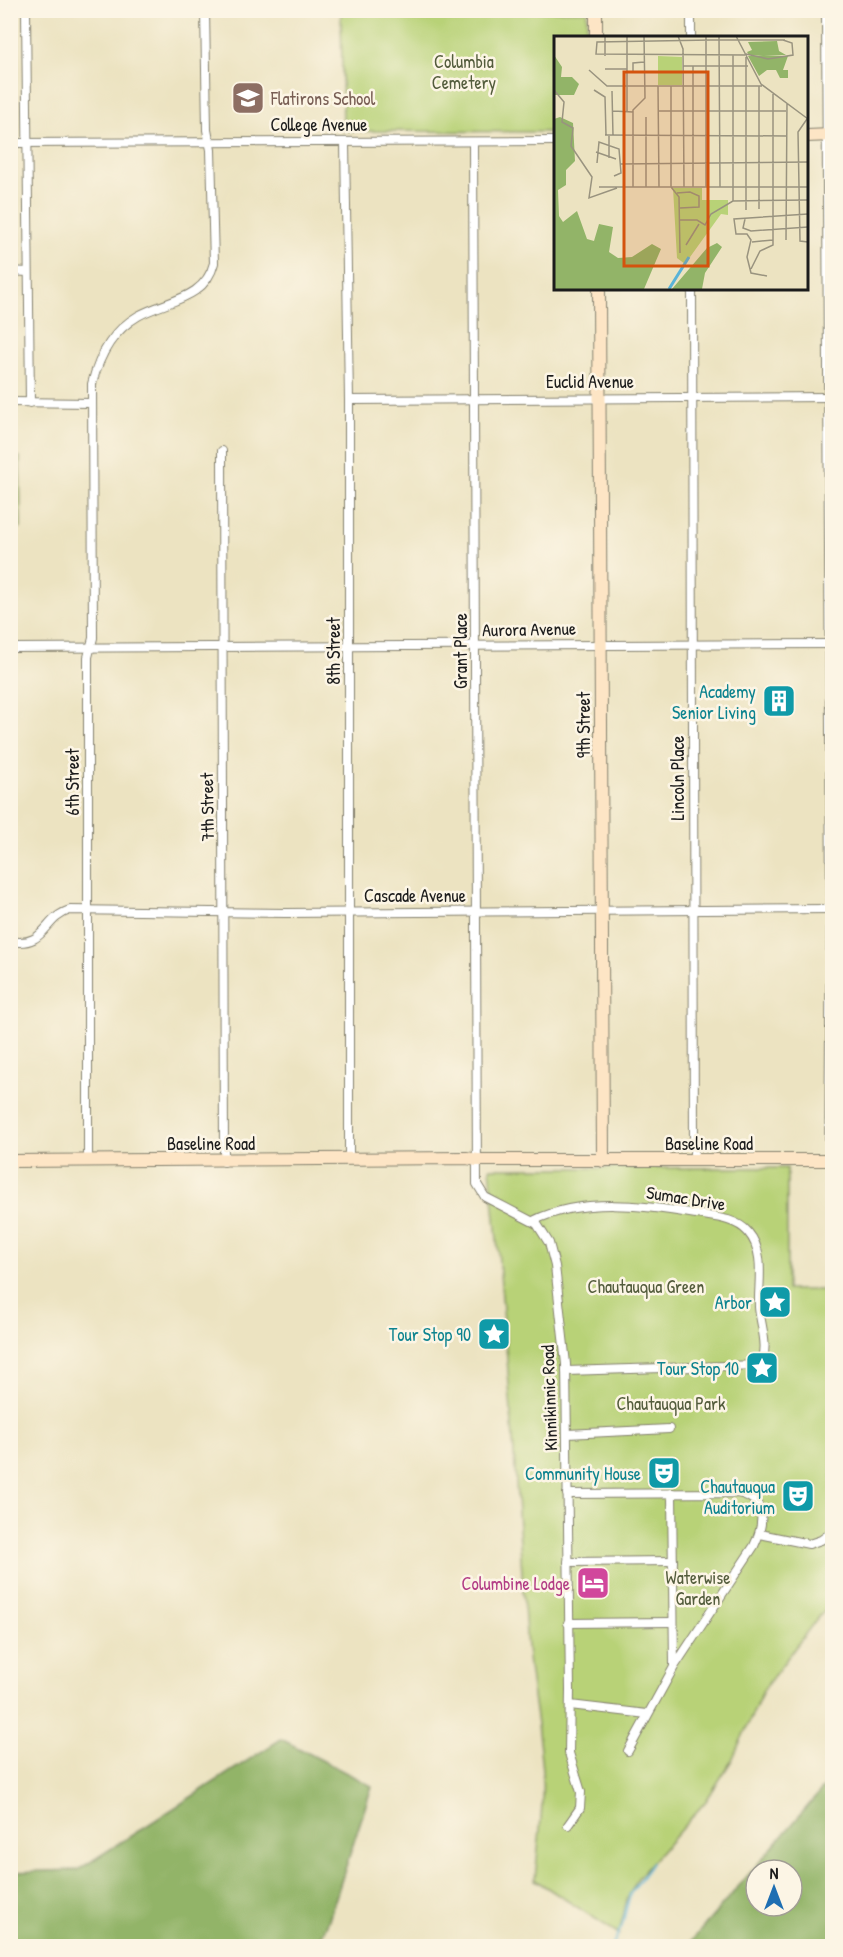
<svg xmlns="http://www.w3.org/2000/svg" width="843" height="1957" viewBox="0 0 843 1957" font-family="'Patrick Hand',sans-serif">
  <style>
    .green { fill: #b8d277; stroke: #6a774a; stroke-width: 1.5 }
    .forest { fill: #92b468; stroke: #576842; stroke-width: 1.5; fill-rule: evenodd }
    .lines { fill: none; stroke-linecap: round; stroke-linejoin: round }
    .stream { stroke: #59b3d7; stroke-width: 2 }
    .street-casing { stroke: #84806e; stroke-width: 10 }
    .secondary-casing { stroke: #84806e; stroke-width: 14 }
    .street { stroke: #fff; stroke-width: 8 }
    .secondary { stroke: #fde5c5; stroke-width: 12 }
    .labels { text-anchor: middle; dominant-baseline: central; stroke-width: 5; stroke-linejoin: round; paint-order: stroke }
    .park-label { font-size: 18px; fill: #535c3c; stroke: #fcf5e5 }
    .education-label { font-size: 18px; fill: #785e54; stroke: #fcf5e5; text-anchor: start }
    .street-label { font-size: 18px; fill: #1c1c1c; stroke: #fcf5e5 }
    .culture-label { font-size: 18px; fill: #0d838f; stroke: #fcf5e5; text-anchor: end }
    .hotel-label { font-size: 18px; fill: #b23c85; stroke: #fcf5e5; text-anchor: end }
    .inset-river { fill: none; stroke: #59b3d7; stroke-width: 3 }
    .inset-road { fill: none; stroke: #99937f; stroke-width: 1.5 }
    .view { fill: #d4530e; fill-opacity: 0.15; stroke: #d4530e; stroke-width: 3 }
    .inset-edge { fill: none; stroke: #1c1c1c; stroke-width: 3 }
  </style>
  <rect width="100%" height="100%" fill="#fcf5e5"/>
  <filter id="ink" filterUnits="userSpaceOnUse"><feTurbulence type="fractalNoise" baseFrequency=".0167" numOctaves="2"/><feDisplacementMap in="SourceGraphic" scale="12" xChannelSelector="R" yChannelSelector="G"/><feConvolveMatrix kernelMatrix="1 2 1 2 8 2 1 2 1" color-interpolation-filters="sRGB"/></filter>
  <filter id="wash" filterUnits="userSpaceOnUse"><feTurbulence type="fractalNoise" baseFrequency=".008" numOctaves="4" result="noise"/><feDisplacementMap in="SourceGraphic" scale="24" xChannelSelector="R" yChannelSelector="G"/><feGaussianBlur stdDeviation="1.35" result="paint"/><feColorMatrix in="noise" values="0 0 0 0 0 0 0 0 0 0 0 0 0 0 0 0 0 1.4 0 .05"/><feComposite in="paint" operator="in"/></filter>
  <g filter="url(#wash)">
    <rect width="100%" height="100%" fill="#ece3c1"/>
    <!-- green -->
    <g class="green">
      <polygon points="341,11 587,11 587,37 555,38 555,132 343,131"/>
      <polygon points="11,457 20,457 21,528 11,528"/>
      <path d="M490 1168H787V1290H832V1605L818 1617 764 1689 732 1760 706 1801 638 1878 627 1899 619 1934 535 1880C538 1844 544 1808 542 1771 539 1726 529 1681 526 1635 516 1479 506 1323 490 1168Z"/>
    </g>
    <!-- forest -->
    <g class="forest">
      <polygon points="281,1739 372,1786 328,1922 317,1946 11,1946 11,1872 78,1870"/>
      <path d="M832 1778V1946H687ZM756 1870H792V1906H756Z"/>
    </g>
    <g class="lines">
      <!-- stream -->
      <polyline class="stream" points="612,1946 622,1926 630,1894 652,1863"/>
    </g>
  </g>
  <g filter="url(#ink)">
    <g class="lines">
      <!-- street casing -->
      <g class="street-casing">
        <g id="street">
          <polyline points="26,10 30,403"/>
          <polyline points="826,10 831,909 829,1160"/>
          <polyline points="691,38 691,10"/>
          <polyline points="345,142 349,400 349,1160"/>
          <polyline points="473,142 477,1184 485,1197 537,1224 549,1243 555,1266 566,1364 570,1690 569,1753 581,1792 580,1808 568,1825"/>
          <polyline points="10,143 555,141"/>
          <polyline points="10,271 28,272"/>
          <polyline points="692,288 694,1161"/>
          <polyline points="349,400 832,397"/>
          <polyline points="10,402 92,403"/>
          <polyline points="222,451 224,1162"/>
          <polyline points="10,648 832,644"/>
          <path d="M10 941C46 948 43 918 70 910L286 913 832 909"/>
          <path d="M88 1161V657L93 638 92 384C99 356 112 331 138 316 166 300 205 300 214 263L211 150 207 130 205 10"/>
          <path d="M533 1221C582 1197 644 1205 696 1214 713 1217 736 1218 748 1232 766 1253 758 1282 759 1307 760 1324 771 1351 759 1365L566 1371"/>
          <polyline points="567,1434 669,1429"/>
          <polyline points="672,1493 674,1666"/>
          <path d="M567 1494 738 1493C768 1499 764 1525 754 1546L674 1667 628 1751"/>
          <polyline points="760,1534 809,1544 821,1540 832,1532"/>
          <polyline points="568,1562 673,1561"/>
          <polyline points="568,1623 673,1622"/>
          <polyline points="570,1705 647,1714"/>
        </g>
      </g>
      <!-- secondary casing -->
      <g class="secondary-casing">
        <g id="secondary">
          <polyline points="596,10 596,38"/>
          <polyline points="806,136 832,135"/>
          <polyline points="599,288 603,1161"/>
          <polyline points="10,1161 467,1158 477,1160 832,1160"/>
        </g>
      </g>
      <!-- street -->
      <use href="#street" class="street"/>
      <!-- secondary -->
      <use href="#secondary" class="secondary"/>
    </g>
  </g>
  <!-- icons -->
  <defs>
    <g id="school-square" transform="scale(1.725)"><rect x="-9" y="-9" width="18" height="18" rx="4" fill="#8d6e63" stroke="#fcf5e5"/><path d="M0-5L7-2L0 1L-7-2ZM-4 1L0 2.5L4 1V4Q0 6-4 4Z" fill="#fff"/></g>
    <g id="building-square" transform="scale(1.725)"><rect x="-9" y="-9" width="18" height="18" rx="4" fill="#0f9aa8" stroke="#fcf5e5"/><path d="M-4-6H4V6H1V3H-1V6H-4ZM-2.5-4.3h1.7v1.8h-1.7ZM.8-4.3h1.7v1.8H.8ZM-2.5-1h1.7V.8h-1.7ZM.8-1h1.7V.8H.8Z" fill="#fff"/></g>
    <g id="sight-square" transform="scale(1.725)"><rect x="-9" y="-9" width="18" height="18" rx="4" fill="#0f9aa8" stroke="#fcf5e5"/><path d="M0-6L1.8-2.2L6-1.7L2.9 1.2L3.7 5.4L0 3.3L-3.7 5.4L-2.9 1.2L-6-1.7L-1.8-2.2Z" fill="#fff"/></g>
    <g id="theatre-square" transform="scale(1.725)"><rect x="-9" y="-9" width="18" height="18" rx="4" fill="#0f9aa8" stroke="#fcf5e5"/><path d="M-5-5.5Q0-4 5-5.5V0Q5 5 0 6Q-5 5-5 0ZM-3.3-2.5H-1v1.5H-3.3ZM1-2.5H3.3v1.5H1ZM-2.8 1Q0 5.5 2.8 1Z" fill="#fff"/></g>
    <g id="hotel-square" transform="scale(1.725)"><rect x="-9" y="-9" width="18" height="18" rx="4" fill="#d1479c" stroke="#fcf5e5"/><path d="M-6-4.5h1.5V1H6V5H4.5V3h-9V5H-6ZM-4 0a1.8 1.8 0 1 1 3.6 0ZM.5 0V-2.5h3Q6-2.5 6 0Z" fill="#fff"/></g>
  </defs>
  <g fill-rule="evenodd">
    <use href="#school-square" x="248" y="98"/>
    <use href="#building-square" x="779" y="701"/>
    <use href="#sight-square" x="775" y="1302"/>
    <use href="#sight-square" x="494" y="1334"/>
    <use href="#sight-square" x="762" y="1368"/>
    <use href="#theatre-square" x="664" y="1473"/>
    <use href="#theatre-square" x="798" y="1496"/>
    <use href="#hotel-square" x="593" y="1583"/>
  </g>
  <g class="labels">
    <!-- park labels -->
    <g class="park-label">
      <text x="464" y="61">Columbia<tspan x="464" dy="21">Cemetery</tspan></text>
      <text x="646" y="1286">Chautauqua Green</text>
      <text x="671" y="1403">Chautauqua Park</text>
      <text x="698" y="1577">Waterwise<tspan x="698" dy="21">Garden</tspan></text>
    </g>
    <!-- education labels -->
    <g class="education-label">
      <text x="271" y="98">Flatirons School</text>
    </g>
    <!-- street labels -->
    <g class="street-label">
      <text x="319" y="124">College Avenue</text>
      <text x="590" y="381">Euclid Avenue</text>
      <text transform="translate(529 629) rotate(-1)">Aurora Avenue</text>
      <text transform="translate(333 651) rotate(-90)">8th Street</text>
      <text transform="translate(460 651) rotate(-90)">Grant Place</text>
      <text transform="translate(583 725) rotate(-90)">9th Street</text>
      <text transform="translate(677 778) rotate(-90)">Lincoln Place</text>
      <text transform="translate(72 782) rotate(-90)">6th Street</text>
      <text transform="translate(207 807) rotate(-91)">7th Street</text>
      <text x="415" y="895">Cascade Avenue</text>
      <text x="211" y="1143">Baseline Road</text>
      <text x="709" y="1143">Baseline Road</text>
      <text transform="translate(686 1198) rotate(9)">Sumac Drive</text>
      <text transform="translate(549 1398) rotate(-92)">Kinnikinnic Road</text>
    </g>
    <!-- culture labels -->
    <g class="culture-label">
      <text x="756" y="691">Academy<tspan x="756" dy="21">Senior Living</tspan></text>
      <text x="752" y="1302">Arbor</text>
      <text x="471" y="1334">Tour Stop 90</text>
      <text x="739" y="1368">Tour Stop 10</text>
      <text x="641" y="1473">Community House</text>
      <text x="775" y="1486">Chautauqua<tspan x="775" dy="21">Auditorium</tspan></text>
    </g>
    <!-- hotel labels -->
    <g class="hotel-label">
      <text x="570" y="1583">Columbine Lodge</text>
    </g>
  </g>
  <!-- overview -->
  <g transform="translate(554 36)">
    <rect width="254" height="254" fill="#ece3c1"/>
    <path d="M104 20 128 21V49H104ZM119 152H148V164H174V179L167 178 131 228 123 222Z" fill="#b8d277"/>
    <path d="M223 5 225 15 232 19 210 20H234L229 34H234V42H226L222 34H213L205 40 194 20 209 19H195L193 16 198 14 194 6ZM0 19 8 31 7 41H18L25 48 20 59H0ZM6 81 19 87 21 125 12 134V149L4 154 5 180 9 186 23 175 33 203 40 205 45 188 59 191 55 216 64 222 78 221 98 208 107 213 90 253H0V83ZM163 207 168 211 151 237 148 253H118L153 212Z" fill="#92b468"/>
    <path class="inset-river" d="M115 253 135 221"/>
    <path class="inset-road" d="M73 0V76M124 0 129 13 130 151M152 0V151M165 0 166 151M182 0 207 48 254 83M157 4 43 6 42 18 191 19M157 4H231M192 18 214 23 239 19 238 7 229 4M51 20V0M129 30H194M139 30V151M51 33H73M35 34 53 50H208M79 35V27L90 26M104 50 105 151M117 50V151M205 50V173M0 54 10 66 8 86 19 92 17 110 38 141 35 162 63 152M40 54 51 61 52 99M58 55 59 100M59 75 79 76M105 75H232M92 81V151M253 83 244 96 246 205 254 206M51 99 232 100M42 116 62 123M55 122V100M43 127 45 106 65 113 67 137 60 140M66 128 254 126M45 151H254M79 151V74L91 62 90 0M117 151 125 161 126 217M123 157 136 156 145 160V171L126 172M179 165 254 164M192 174V21M191 183 189 192 197 195 254 191M126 184H143L151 189 157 178 179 165V19M232 204 233 67M198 206 219 204M132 209 145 188M197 233 206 215 219 209V58M213 240 197 237 193 221 197 204 193 198H182L180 183 254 178"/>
    <path class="view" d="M70 36H154V230H70Z"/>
    <rect width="254" height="254" class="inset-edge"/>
  </g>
  <!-- margin -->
  <rect width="843" height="1957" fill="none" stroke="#fcf5e5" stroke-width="36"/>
  <!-- north arrow -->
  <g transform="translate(774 1888)"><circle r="28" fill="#fcf5e5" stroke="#a29e95" stroke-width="1.5"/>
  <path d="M0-4.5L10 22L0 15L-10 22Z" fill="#1f6fb2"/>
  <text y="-9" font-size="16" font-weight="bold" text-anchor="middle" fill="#1c1c1c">N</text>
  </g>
</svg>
